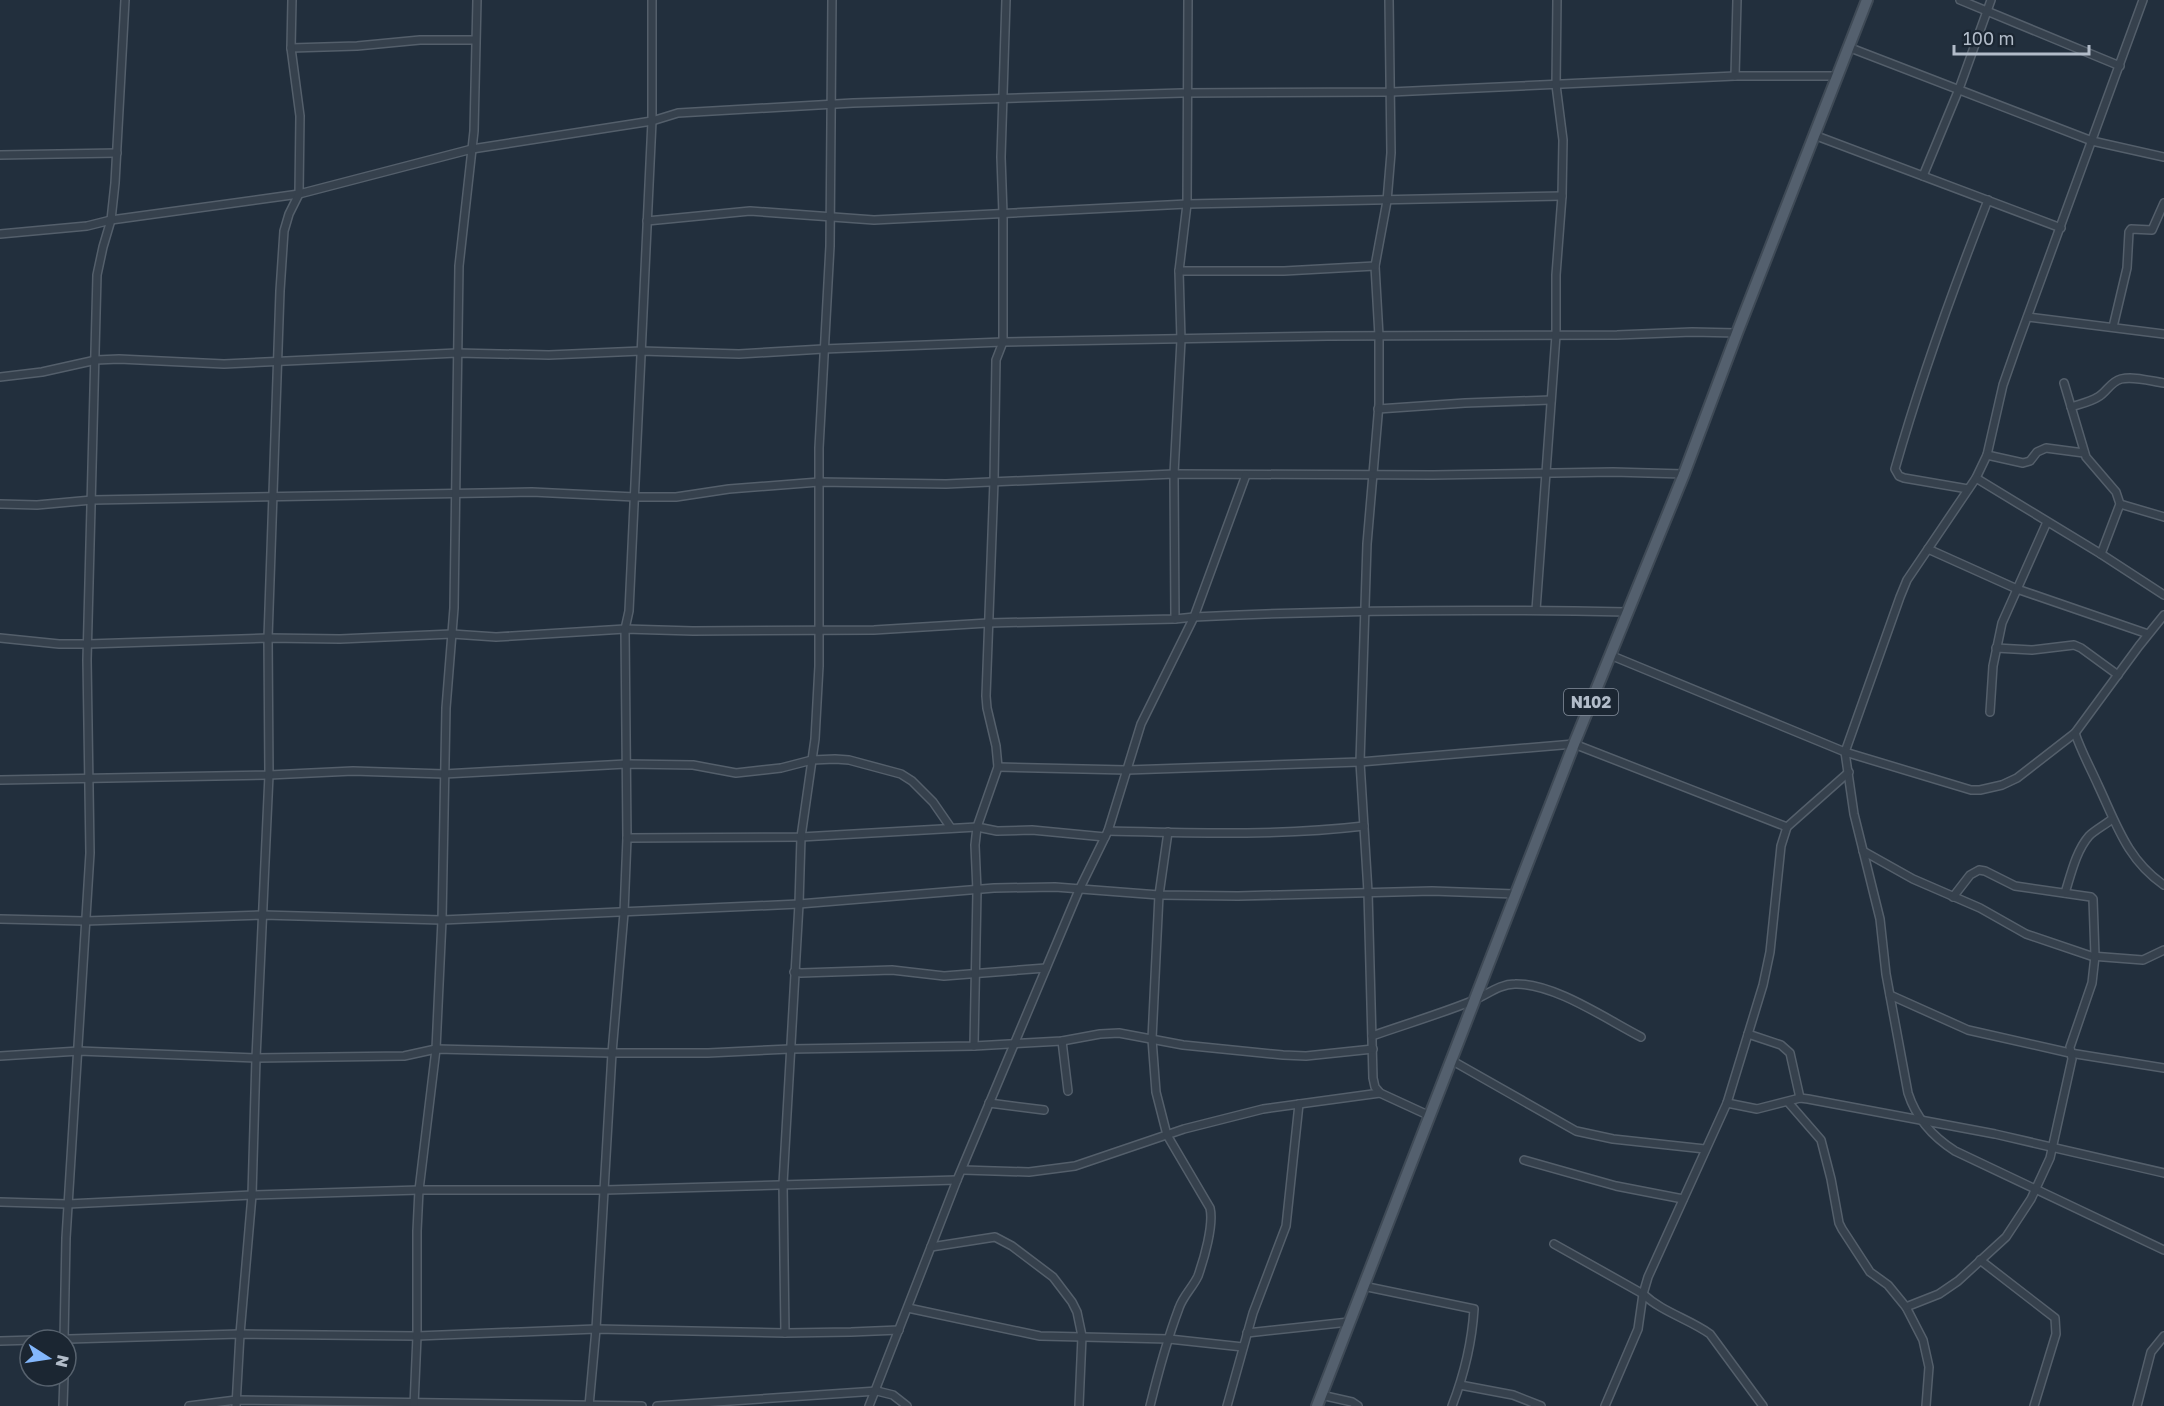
<svg xmlns="http://www.w3.org/2000/svg" width="2164" height="1406" viewBox="0 0 2164 1406" font-family="'Golos Text',sans-serif">
  <style>
    .lines { fill: none; stroke-linecap: round; stroke-linejoin: round }
    .minor-casing { stroke: #545f6b; stroke-width: 10 }
    .primary-casing { stroke: #3f4a56; stroke-width: 14 }
    .minor { stroke: #36414d; stroke-width: 7 }
    .primary { stroke: #54606e; stroke-width: 10 }
    .labels { text-anchor: middle; dominant-baseline: central; stroke-width: 4.5; stroke-linejoin: round; paint-order: stroke }
    .shield { fill: #1b2632; stroke: #858f9c; stroke-width: 1.5 }
    .shield-label { font-size: 16px; font-weight: bold; fill: #b2bcc9 }
  </style>
  <rect width="100%" height="100%" fill="#222f3d"/>
  <g class="lines">
    <!-- minor casing -->
    <g class="minor-casing">
      <g id="minor">
        <polyline points="1389,0 1391,153 1387,201 1375,266 1379,336 1379,404 1367,544 1360,762 1368,892 1373,1078 1375,1087 1380,1093 1430,1116"/>
        <polyline points="1960,0 2120,66"/>
        <path d="M2143 0 2017 345 2003 385 1987 455 1976 478 1907 580 1900 597 1845 752 1854 814 1880 919 1886 974 1908 1093C1916 1118 1933 1137 1955 1151L2164 1250"/>
        <polyline points="1848,47 2092,141 2164,157"/>
        <polyline points="291,48 357,46 420,40 475,40"/>
        <polyline points="1735,76 1737,0"/>
        <polyline points="1814,135 2061,228"/>
        <polyline points="0,155 117,153"/>
        <polyline points="1923,176 1959,89 1991,0"/>
        <polyline points="647,221 750,211 874,220 1187,204 1562,196"/>
        <polyline points="0,234 87,226 111,220 299,194 472,149 652,121 678,113 853,103 1182,93 1391,92 1735,76 1837,76"/>
        <polyline points="1179,271 1284,271 1375,266"/>
        <polyline points="2028,317 2164,334"/>
        <polyline points="2113,327 2127,268 2129,232 2131,229 2152,230 2164,203"/>
        <polyline points="0,377 42,372 96,360 119,359 224,364 457,353 549,355 641,351 739,354 823,349 1003,342 1328,336 1617,335 1692,332 1737,333"/>
        <polyline points="2064,383 2086,457 2116,492 2120,504 2101,554"/>
        <path d="M2071 407C2080 404 2090 402 2098 397 2107 392 2110 382 2121 379 2134 376 2150 381 2164 383"/>
        <polyline points="1378,409 1465,403 1551,400"/>
        <polyline points="1987,455 2023,463 2030,461 2037,452 2046,448 2084,453"/>
        <polyline points="1976,478 2101,554 2164,595"/>
        <path d="M1968 489 1904 478 1899 476 1895 469C1921 377 1953 289 1988 200"/>
        <polyline points="0,504 37,505 92,500 532,492 635,497 676,497 729,489 819,482 946,484 1174,474 1433,475 1613,472 1684,474"/>
        <polyline points="2120,504 2164,517"/>
        <polyline points="1928,549 2017,589 2148,634"/>
        <polyline points="1536,610 1556,335 1556,275 1562,196 1563,140 1556,85 1557,0"/>
        <polyline points="1175,619 1174,474 1181,340 1179,271 1187,204 1188,0"/>
        <path d="M0 638 59 644H88L268 638 340 639 452 634 496 637 625 629 693 631 874 630 988 623 1175 619 1194 617C1338 610 1482 609 1627 612"/>
        <polyline points="1996,648 2032,650 2074,645 2081,648 2118,675"/>
        <polyline points="1610,655 1845,752 1971,790 1980,790 2002,785 2017,778 2075,733 2139,646 2164,615"/>
        <polyline points="1990,712 1993,666 2002,623 2047,522"/>
        <path d="M2075 733C2081 751 2090 767 2098 785 2116 823 2127 860 2164 885"/>
        <polyline points="998,767 1127,770 1360,762 1574,744 1787,827"/>
        <polyline points="0,780 269,775 353,771 444,774 626,764 693,765 736,773 781,768 812,760 835,759 849,760 901,774 912,781 933,802 951,828"/>
        <path d="M1108 831C1195 833 1278 836 1364 826"/>
        <polyline points="627,838 801,837 977,827 997,831 1032,830 1105,837"/>
        <polyline points="1863,851 1913,879 1980,908 2026,934 2091,956 2143,960 2164,950"/>
        <path d="M2065 893C2071 874 2076 851 2089 836 2095 830 2105 825 2112 819"/>
        <polyline points="0,919 85,921 263,915 442,920 799,904 994,888 1055,887 1159,895 1238,896 1432,891 1515,894"/>
        <polyline points="794,972 801,973 892,970 944,976 1046,968"/>
        <polyline points="1890,995 1968,1030 2070,1053 2164,1068"/>
        <polyline points="1748,1034 1781,1045 1790,1053 1800,1098"/>
        <path d="M1372 1036C1406 1024 1440 1014 1472 1001 1487 995 1499 984 1515 984 1554 983 1606 1019 1641 1037"/>
        <polyline points="1062,1041 1068,1091"/>
        <polyline points="974,1046 977,891 975,845 977,827 998,767 996,746 987,708 986,696 994,481 996,360 1003,342 1003,214 1001,157 1006,0"/>
        <polyline points="0,1056 79,1051 256,1058 404,1056 436,1049 612,1053 708,1053 790,1049 974,1046 1062,1041 1100,1034 1119,1033 1183,1045 1283,1055 1306,1056 1373,1049"/>
        <polyline points="1451,1060 1576,1131 1613,1139 1705,1149"/>
        <polyline points="1788,1102 1821,1140 1831,1179 1839,1223 1842,1229 1870,1272 1888,1285 1906,1307 1923,1340 1929,1367 1926,1406"/>
        <polyline points="989,1103 1044,1110"/>
        <polyline points="1727,1103 1757,1109 1800,1098 1808,1099 1995,1134 2164,1173"/>
        <polyline points="1524,1160 1616,1186 1683,1199"/>
        <polyline points="963,1170 1029,1172 1075,1166 1184,1129 1263,1109 1380,1093"/>
        <polyline points="0,1202 68,1204 252,1195 419,1190 605,1190 957,1180"/>
        <path d="M1554 1244 1643 1294C1662 1312 1689 1319 1710 1334L1763 1406"/>
        <polyline points="931,1247 995,1237 1012,1246 1053,1277 1072,1302 1077,1312 1082,1336 1079,1406"/>
        <polyline points="1980,1260 2055,1318 2056,1334 2034,1406"/>
        <path d="M1363 1286 1474 1309C1472 1342 1464 1375 1452 1406"/>
        <polyline points="1906,1307 1939,1294 1958,1281 2006,1237 2031,1199 2050,1158 2072,1059 2070,1047 2092,983 2095,956 2093,899 2091,897 2015,886 1985,871 1979,870 1970,875 1953,897"/>
        <polyline points="908,1308 1040,1336 1169,1339 1243,1347"/>
        <polyline points="785,1333 783,1184 799,904 801,837 815,739 819,666 819,448 830,246 832,0"/>
        <polyline points="1247,1333 1349,1322"/>
        <polyline points="64,1340 66,1238 90,853 87,660 97,275 103,247 111,220 115,183 125,0"/>
        <polyline points="0,1341 240,1334 417,1336 596,1329 785,1333 851,1332 899,1330"/>
        <polyline points="1460,1385 1513,1395 1541,1406"/>
        <polyline points="1321,1395 1352,1402 1358,1406"/>
        <polyline points="63,1406 64,1376"/>
        <polyline points="189,1406 236,1400 642,1406"/>
        <polyline points="236,1406 240,1334 252,1195 256,1058 269,775 268,638 280,291 284,231 289,214 299,194 300,116 291,48 292,0"/>
        <polyline points="414,1406 417,1336 417,1231 419,1190 436,1049 442,920 446,708 454,608 459,266 474,131 477,0"/>
        <polyline points="589,1406 596,1329 612,1053 624,913 627,838 625,629 629,611 652,121 652,0"/>
        <polyline points="657,1406 877,1391 893,1395 907,1406"/>
        <polyline points="869,1406 957,1180 1079,890 1108,831 1141,724 1194,617 1246,475"/>
        <path d="M1150 1406C1158 1373 1167 1340 1179 1308 1183 1296 1193 1287 1198 1276 1204 1259 1214 1225 1210 1208L1167 1135 1156 1092 1152 1039 1159 895 1168 832"/>
        <polyline points="1227,1406 1253,1313 1286,1226 1299,1104"/>
        <polyline points="1605,1406 1638,1329 1643,1294 1648,1277 1727,1103 1763,985 1770,952 1781,846 1787,827 1849,772"/>
        <polyline points="2137,1406 2151,1352 2164,1336"/>
      </g>
    </g>
    <!-- primary casing -->
    <g class="primary-casing">
      <polyline id="primary" points="1317,1406 1574,744 1684,474 1737,333 1867,0"/>
    </g>
    <!-- minor -->
    <use href="#minor" class="minor"/>
    <!-- primary -->
    <use href="#primary" class="primary"/>
  </g>
  <g class="labels">
    <!-- shield labels -->
    <rect class="shield" x="1564" y="689" width="54" height="26" rx="4.5"/>
    <g class="shield-label">
      <text x="1591" y="702">N102</text>
    </g>
  </g>
  <!-- north arrow -->
  <g transform="translate(48 1358) rotate(102)"><circle r="28" fill="#1b2632" stroke="#57626e" stroke-width="1.5"/>
  <path d="M0-4.5L10 22L0 15L-10 22Z" fill="#83b7fc"/>
  <text y="-9" font-size="16" font-weight="bold" text-anchor="middle" fill="#b2bcc9">N</text>
  </g>
  <!-- scale -->
  <path d="M1954 45v9h135v-9" fill="none" stroke="#b2bcc9" stroke-width="3"/>
  <text x="1963" y="45" font-size="18" fill="#b2bcc9" stroke="#1b2632" stroke-width="4.5" paint-order="stroke">100 m</text>
</svg>
